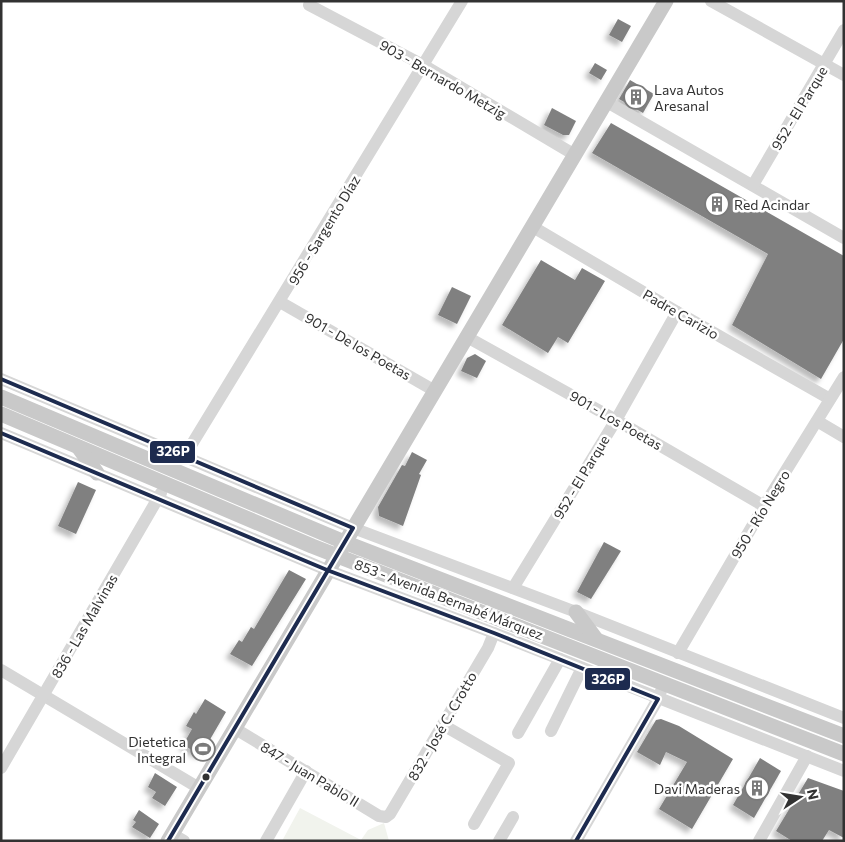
<svg xmlns="http://www.w3.org/2000/svg" width="845" height="842" viewBox="0 0 845 842" font-family="Commissioner,sans-serif">
  <style>
    .green { fill: #f1f3ed }
    .building { fill: #808080; filter: url(#shadow) }
    .lines { fill: none; stroke-linecap: round; stroke-linejoin: round }
    .minor { stroke: #d6d6d6; stroke-width: 12 }
    .major { stroke: #c9c9c9; stroke-width: 15 }
    .bus-1-casing { stroke: #fff; stroke-width: 8 }
    .bus-1 { stroke: #1d2b4f; stroke-width: 4 }
    .bus-dot { fill: #323232; stroke: #fff; stroke-width: 2 }
    .labels { text-anchor: middle; dominant-baseline: central; stroke-width: 5; stroke-linejoin: round; paint-order: stroke }
    .street-label { font-size: 14px; fill: #323232; stroke: #fff }
    .poi-label { font-size: 14px; fill: #323232; stroke: #fff; text-anchor: start }
    .line-badge { stroke: #fff; stroke-width: 2 }
    .badge-label { font-size: 14px; text-anchor: middle; font-weight: bold; fill: #fff }
  </style>
  <defs>
    <filter id="shadow"><feDropShadow dx="-4.5" dy="4.5" stdDeviation="2.5" flood-color="#0004"/></filter>
  </defs>
  <rect width="100%" height="100%" fill="#fff"/>
  <!-- green -->
  <polygon class="green" points="300,808 361,840 368,830 384,823 389,841 282,841"/>
  <!-- building -->
  <g class="building">
    <polygon points="618,19 631,26 622,42 609,35"/>
    <polygon points="595,63 607,70 601,80 589,73"/>
    <polygon points="630,80 654,94 643,113 619,99"/>
    <polygon points="552,108 576,121 569,135 563,135 544,125"/>
    <polygon points="611,123 844,256 844,339 821,379 732,325 768,254 592,153"/>
    <polygon points="541,260 575,280 582,268 605,281 568,343 558,337 548,353 502,325"/>
    <polygon points="452,287 471,296 457,324 438,315"/>
    <polygon points="475,354 486,361 477,378 461,371 467,358"/>
    <polygon points="412,452 427,460 419,474 421,475 403,526 379,516 378,507 402,465 405,466"/>
    <polygon points="78,482 96,490 76,534 58,526"/>
    <polygon points="604,542 621,551 591,599 577,592"/>
    <polygon points="289,570 306,579 252,666 230,654 239,640 242,642 251,627 254,629"/>
    <polygon points="205,699 226,712 201,755 183,745 192,729 186,726 194,712 196,714"/>
    <polygon points="661,719 679,726 733,759 692,829 659,809 687,762 666,752 660,765 637,752 656,720"/>
    <polygon points="760,758 781,771 754,818 733,805"/>
    <polygon points="155,773 177,787 165,806 152,798 156,792 148,787"/>
    <polygon points="808,778 844,791 844,838 829,830 822,841 792,841 776,831"/>
    <polygon points="139,810 159,824 150,838 132,827 136,822 133,820"/>
  </g>
  <g class="lines">
    <!-- minor -->
    <g class="minor">
      <polyline points="711,1 844,75"/>
      <polyline points="309,5 423,65 575,155"/>
      <polyline points="607,102 844,238"/>
      <polyline points="753,185 844,30"/>
      <polyline points="533,227 677,312 830,399"/>
      <polyline points="280,302 435,391"/>
      <polyline points="467,337 616,420 764,506"/>
      <polyline points="1,379 353,528 576,612 844,718"/>
      <polyline points="817,421 844,437"/>
      <polyline points="1,433 327,570 494,633 844,771"/>
      <polyline points="184,457 462,1"/>
      <polyline points="513,588 616,420 677,312"/>
      <polyline points="678,653 764,506 844,377"/>
      <polyline points="1,670 199,788"/>
      <polyline points="443,725 509,763 474,824"/>
      <polyline points="234,728 379,816 386,817 390,814 488,648 494,633"/>
      <polyline points="551,731 582,668"/>
      <polyline points="518,733 560,659"/>
      <polyline points="1,768 161,493"/>
      <polyline points="172,834 184,841"/>
      <polyline points="266,841 306,771"/>
      <polyline points="499,841 513,817"/>
      <polyline points="576,841 658,699 661,691"/>
      <polyline points="759,841 807,756"/>
    </g>
    <!-- major -->
    <g class="major">
      <polyline points="1,397 344,542 844,736"/>
      <polyline points="1,414 312,546 844,754"/>
      <polyline points="79,448 97,473"/>
      <polyline points="576,612 596,639"/>
      <path d="M168 841C333 560 501 282 666 1"/>
    </g>
    <!-- bus-1 casing -->
    <g class="bus-1-casing">
      <g id="bus-1">
        <polyline points="1,379 353,528 168,841"/>
        <polyline points="1,433 327,570 494,633 658,699 576,841"/>
      </g>
    </g>
    <!-- bus-1 -->
    <use href="#bus-1" class="bus-1"/>
  </g>
  <!-- icons -->
  <defs>
    <g id="building-ring" transform="scale(1.25)"><circle r="9.5" fill="#fff" stroke="#7a7a7a" stroke-width="1.5"/><path d="M-4-6H4V6H1V3H-1V6H-4ZM-2.5-4.3h1.7v1.8h-1.7ZM.8-4.3h1.7v1.8H.8ZM-2.5-1h1.7V.8h-1.7ZM.8-1h1.7V.8H.8Z" fill="#7a7a7a"/></g>
    <g id="stadium-ring" transform="scale(1.25)"><circle r="9.5" fill="#fff" stroke="#7a7a7a" stroke-width="1.5"/><path d="M0-5a6.5 5 0 1 0 0 10a6.5 5 0 1 0 0-10ZM-3.5-1.8h7v3.6h-7Z" fill="#7a7a7a"/></g>
  </defs>
  <g fill-rule="evenodd">
    <use href="#building-ring" x="636" y="97"/>
    <use href="#building-ring" x="717" y="204"/>
    <use href="#stadium-ring" x="203" y="749"/>
    <use href="#building-ring" x="757" y="788"/>
  </g>
  <!-- markers -->
  <circle class="bus-dot" cx="206" cy="777" r="4.5"/>
  <g class="labels">
    <!-- street labels -->
    <g class="street-label">
      <text transform="translate(443 79) rotate(30)">903 - Bernardo Metzig</text>
      <text transform="translate(799 108) rotate(-59)">952 - El Parque</text>
      <text transform="translate(324 230) rotate(-59)">956 - Sargento Díaz</text>
      <text transform="translate(681 314) rotate(30)">Padre Carizio</text>
      <text transform="translate(358 346) rotate(30)">901 - De los Poetas</text>
      <text transform="translate(616 420) rotate(30)">901 - Los Poetas</text>
      <text transform="translate(581 477) rotate(-59)">952 - El Parque</text>
      <text transform="translate(760 514) rotate(-59)">950 - Río Negro</text>
      <text transform="translate(449 599) rotate(21)">853 - Avenida Bernabé Márquez</text>
      <text transform="translate(84 626) rotate(-60)">836 - Las Malvinas</text>
      <text transform="translate(442 726) rotate(-60)">832 - José C. Crotto</text>
      <text transform="translate(310 774) rotate(31)">847 - Juan Pablo II</text>
    </g>
    <!-- poi labels -->
    <g class="poi-label">
      <text x="654" y="89">Lava Autos<tspan x="654" dy="16">Aresanal</tspan></text>
      <text x="734" y="204">Red Acindar</text>
      <text x="186" y="741" text-anchor="end">Dietetica<tspan x="186" dy="16">Integral</tspan></text>
      <text x="740" y="788" text-anchor="end">Davi Maderas</text>
    </g>
  </g>
  <g class="line-badge">
    <rect x="149" y="440" width="47" height="24" rx="5" fill="#1d2b4f"/>
    <rect x="584" y="667" width="47" height="24" rx="5" fill="#1d2b4f"/>
  </g>
  <g class="badge-label">
    <text x="173" y="456">326P</text>
    <text x="608" y="684">326P</text>
  </g>
  <!-- border -->
  <rect width="845" height="842" fill="none" stroke="#323232" stroke-width="5"/>
  <!-- north arrow -->
  <g transform="translate(800 797) rotate(78)" stroke="#ffffff" stroke-width="4" paint-order="stroke">
  <path d="M0-4L9 19L0 12L-9 19Z" fill="#323232"/>
  <text y="-8" font-size="14" font-weight="bold" text-anchor="middle" fill="#323232">N</text>
  </g>
</svg>
